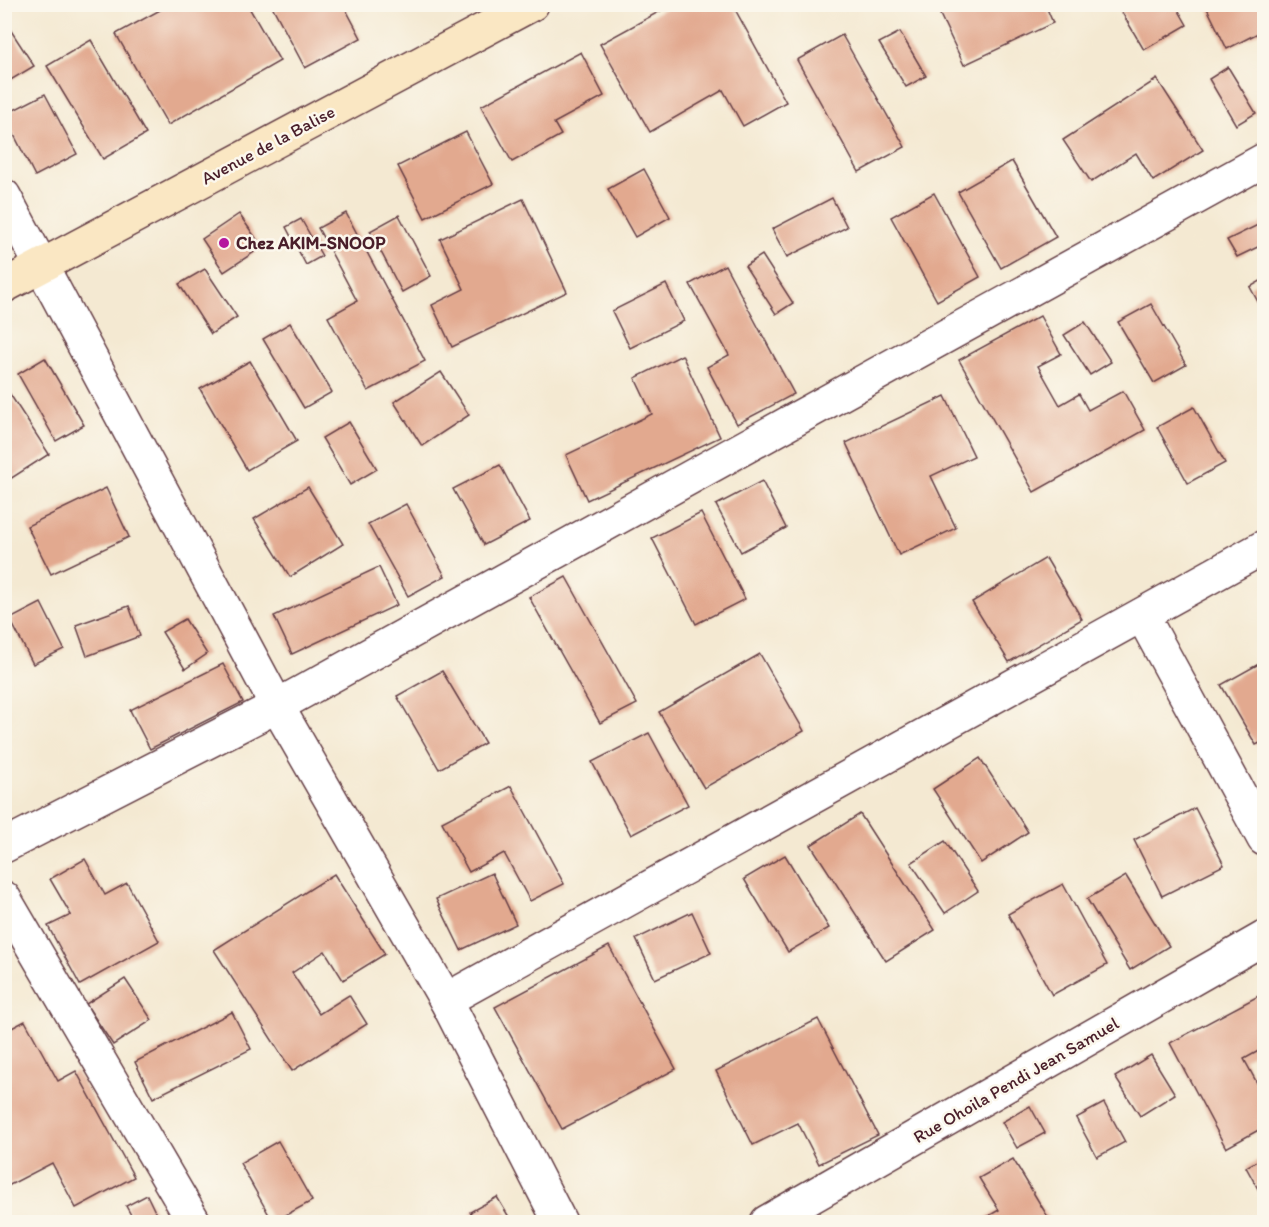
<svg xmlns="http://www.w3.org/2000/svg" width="1269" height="1227" viewBox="0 0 1269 1227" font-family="Itim,sans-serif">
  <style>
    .building { fill: #e2a98f }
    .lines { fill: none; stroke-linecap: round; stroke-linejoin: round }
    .street-casing { stroke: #643d44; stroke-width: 36 }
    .secondary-casing { stroke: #643d44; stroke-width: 36 }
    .street { stroke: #fff; stroke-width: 33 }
    .secondary { stroke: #fae7c3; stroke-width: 33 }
    .poi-dot { fill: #b5179e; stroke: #fbf7ec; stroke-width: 2 }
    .labels { text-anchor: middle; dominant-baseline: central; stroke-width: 5; stroke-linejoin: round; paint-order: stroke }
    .street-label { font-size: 18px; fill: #4a1f2b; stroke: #fbf7ec }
    .poi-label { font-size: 18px; font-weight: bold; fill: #4a1f2b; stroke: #fbf7ec; text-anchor: start }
  </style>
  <rect width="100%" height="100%" fill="#fbf7ec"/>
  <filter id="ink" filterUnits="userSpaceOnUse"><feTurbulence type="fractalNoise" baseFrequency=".0167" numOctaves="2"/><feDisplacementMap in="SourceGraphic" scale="12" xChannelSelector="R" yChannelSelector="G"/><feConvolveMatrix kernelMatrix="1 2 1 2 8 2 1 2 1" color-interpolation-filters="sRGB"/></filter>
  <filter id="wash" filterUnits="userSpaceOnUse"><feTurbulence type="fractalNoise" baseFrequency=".008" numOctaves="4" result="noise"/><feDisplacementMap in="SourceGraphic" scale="24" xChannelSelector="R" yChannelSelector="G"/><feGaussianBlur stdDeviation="1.35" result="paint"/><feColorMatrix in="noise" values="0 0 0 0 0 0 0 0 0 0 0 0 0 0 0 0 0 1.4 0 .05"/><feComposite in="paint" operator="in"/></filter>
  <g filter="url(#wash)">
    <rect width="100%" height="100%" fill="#f4e9d2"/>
    <g id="blocks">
      <!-- building -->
      <g class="building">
        <polygon points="171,4 247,4 280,61 168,125 116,34"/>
        <polygon points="271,4 343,4 361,38 305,68"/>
        <polygon points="673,4 732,4 786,102 743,126 723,90 650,132 600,44"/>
        <polygon points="935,4 1045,4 1053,23 964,65"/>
        <polygon points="1117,4 1175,4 1187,25 1144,50"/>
        <polygon points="1205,4 1264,4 1264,30 1227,49"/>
        <polygon points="4,20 34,66 4,84"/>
        <polygon points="900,32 926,76 906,87 879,43"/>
        <polygon points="842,35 905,147 859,172 797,60"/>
        <polygon points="91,40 146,134 103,159 47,66"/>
        <polygon points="581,52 604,96 554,123 561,135 512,162 481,106"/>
        <polygon points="1228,67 1256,113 1236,125 1209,79"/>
        <polygon points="1157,79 1203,150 1153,181 1136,153 1091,182 1063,140"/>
        <polygon points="45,94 77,154 35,176 4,115"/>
        <polygon points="466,132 493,184 425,218 398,166"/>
        <polygon points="1012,161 1056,237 1001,268 958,192"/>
        <polygon points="644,169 670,217 635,237 608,189"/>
        <polygon points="934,193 980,277 937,301 891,217"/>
        <polygon points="832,198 847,227 787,257 772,229"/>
        <polygon points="523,199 567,292 452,347 432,305 464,289 440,239"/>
        <polygon points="346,213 425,361 368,391 328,317 357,301 318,228"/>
        <polygon points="239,214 262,247 224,272 202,239"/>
        <polygon points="399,215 431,276 402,292 370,231"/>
        <polygon points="301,219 322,256 306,265 286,227"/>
        <polygon points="1264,222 1264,244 1237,257 1227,240"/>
        <polygon points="762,255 793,303 776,314 745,266"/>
        <polygon points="725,265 794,394 737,424 707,367 729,355 690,284"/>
        <polygon points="205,269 237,317 211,334 179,284"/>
        <polygon points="1264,279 1264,313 1250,287"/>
        <polygon points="666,284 684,321 630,348 612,311"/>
        <polygon points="1151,304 1186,365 1154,383 1118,322"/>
        <polygon points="1040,316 1061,354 1038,366 1060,405 1079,394 1088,410 1123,391 1145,430 1034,492 959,360"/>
        <polygon points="1085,322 1111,362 1090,375 1064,335"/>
        <polygon points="290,323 332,392 304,408 263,339"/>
        <polygon points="682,355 720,437 587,500 566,455 652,414 635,378"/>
        <polygon points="45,358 84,425 56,441 18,374"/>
        <polygon points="250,361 297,441 247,470 200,389"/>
        <polygon points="441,372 469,415 422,446 394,402"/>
        <polygon points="4,385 49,454 7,481 4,476"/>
        <polygon points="945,396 974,456 931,476 956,528 899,555 846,443"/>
        <polygon points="1194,407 1225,463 1188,483 1157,427"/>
        <polygon points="349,422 377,469 350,485 322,438"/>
        <polygon points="500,465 530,521 484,545 453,489"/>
        <polygon points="762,481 786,528 741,552 716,505"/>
        <polygon points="308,487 343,544 290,577 254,519"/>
        <polygon points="106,488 129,537 51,574 27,526"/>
        <polygon points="406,504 445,576 408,596 368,524"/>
        <polygon points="701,513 745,599 696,624 652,538"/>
        <polygon points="1046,558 1082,619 1009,662 972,602"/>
        <polygon points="379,567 397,605 292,654 274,616"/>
        <polygon points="566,577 637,704 600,723 529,597"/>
        <polygon points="41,603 64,649 33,664 10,619"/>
        <polygon points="129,606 140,636 87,656 76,625"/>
        <polygon points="185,619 207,654 185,669 162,632"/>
        <polygon points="760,654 804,731 704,788 659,712"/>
        <polygon points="1264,661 1264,741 1256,745 1221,685"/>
        <polygon points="223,664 243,702 150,749 130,710"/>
        <polygon points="442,671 485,743 439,769 397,696"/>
        <polygon points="649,733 688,805 631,835 592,762"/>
        <polygon points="980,758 1028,832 981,863 933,789"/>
        <polygon points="511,786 564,884 530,901 504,853 469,872 442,822"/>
        <polygon points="1195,808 1224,865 1162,896 1134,840"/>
        <polygon points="860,814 935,930 886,961 811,845"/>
        <polygon points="945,841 978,891 945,913 911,863"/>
        <polygon points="785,855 829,928 788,952 744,879"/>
        <polygon points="85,859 105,895 127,883 159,941 80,985 48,926 71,915 50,879"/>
        <polygon points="492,873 516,924 461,950 436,899"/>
        <polygon points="334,874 385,954 343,980 325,951 292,973 319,1014 349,995 367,1024 292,1071 214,950"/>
        <polygon points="1126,876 1169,946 1130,970 1087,899"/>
        <polygon points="1063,884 1107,965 1052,995 1008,914"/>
        <polygon points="692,912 711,953 655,979 636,939"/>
        <polygon points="609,946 676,1069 562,1129 495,1007"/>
        <polygon points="125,979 152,1020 113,1045 86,1004"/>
        <polygon points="1264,993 1264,1048 1244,1059 1264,1096 1264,1127 1226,1148 1170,1043"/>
        <polygon points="232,1012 251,1049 153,1098 135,1062"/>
        <polygon points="818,1019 878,1135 819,1164 798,1123 753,1145 716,1071"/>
        <polygon points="25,1021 58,1081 76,1071 134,1177 76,1208 52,1163 4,1188 4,1032"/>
        <polygon points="1151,1055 1175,1094 1140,1116 1115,1077"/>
        <polygon points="1104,1103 1125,1142 1097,1157 1076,1118"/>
        <polygon points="1030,1106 1045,1133 1017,1148 1002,1122"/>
        <polygon points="278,1141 312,1201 273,1222 240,1163"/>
        <polygon points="1264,1157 1264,1200 1246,1167"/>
        <polygon points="1013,1159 1051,1222 978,1222 999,1210 979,1178"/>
        <polygon points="147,1195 160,1222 135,1222 126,1206"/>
        <polygon points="497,1197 512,1222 476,1222 470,1212"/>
      </g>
    </g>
  </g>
  <g filter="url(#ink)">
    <use href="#blocks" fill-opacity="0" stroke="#643d44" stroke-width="1.5"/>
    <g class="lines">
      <!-- street casing -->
      <g class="street-casing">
        <g id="street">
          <polyline points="4,196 277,706 446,1000 560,1222"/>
          <polyline points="1142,615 1264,839"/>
          <polyline points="4,846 277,706 1264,160"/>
          <polyline points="4,898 194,1222"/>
          <polyline points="446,1000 1264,547"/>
          <polyline points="767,1222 1264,938"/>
        </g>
      </g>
      <!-- secondary casing -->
      <g class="secondary-casing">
        <polyline id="secondary" points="4,286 532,4"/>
      </g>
      <!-- street -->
      <use href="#street" class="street"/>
      <!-- secondary -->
      <use href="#secondary" class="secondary"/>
    </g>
  </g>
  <!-- markers -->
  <circle class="poi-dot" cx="224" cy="243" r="6"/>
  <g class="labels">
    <!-- street labels -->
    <g class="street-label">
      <text transform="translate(268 145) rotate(-28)">Avenue de la Balise</text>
      <text transform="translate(1016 1080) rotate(-30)">Rue Ohoila Pendi Jean Samuel</text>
    </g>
    <!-- poi labels -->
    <g class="poi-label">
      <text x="236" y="243">Chez AKIM-SNOOP</text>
    </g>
  </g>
  <!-- margin -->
  <rect width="1269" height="1227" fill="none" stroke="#fbf7ec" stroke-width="24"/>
</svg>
